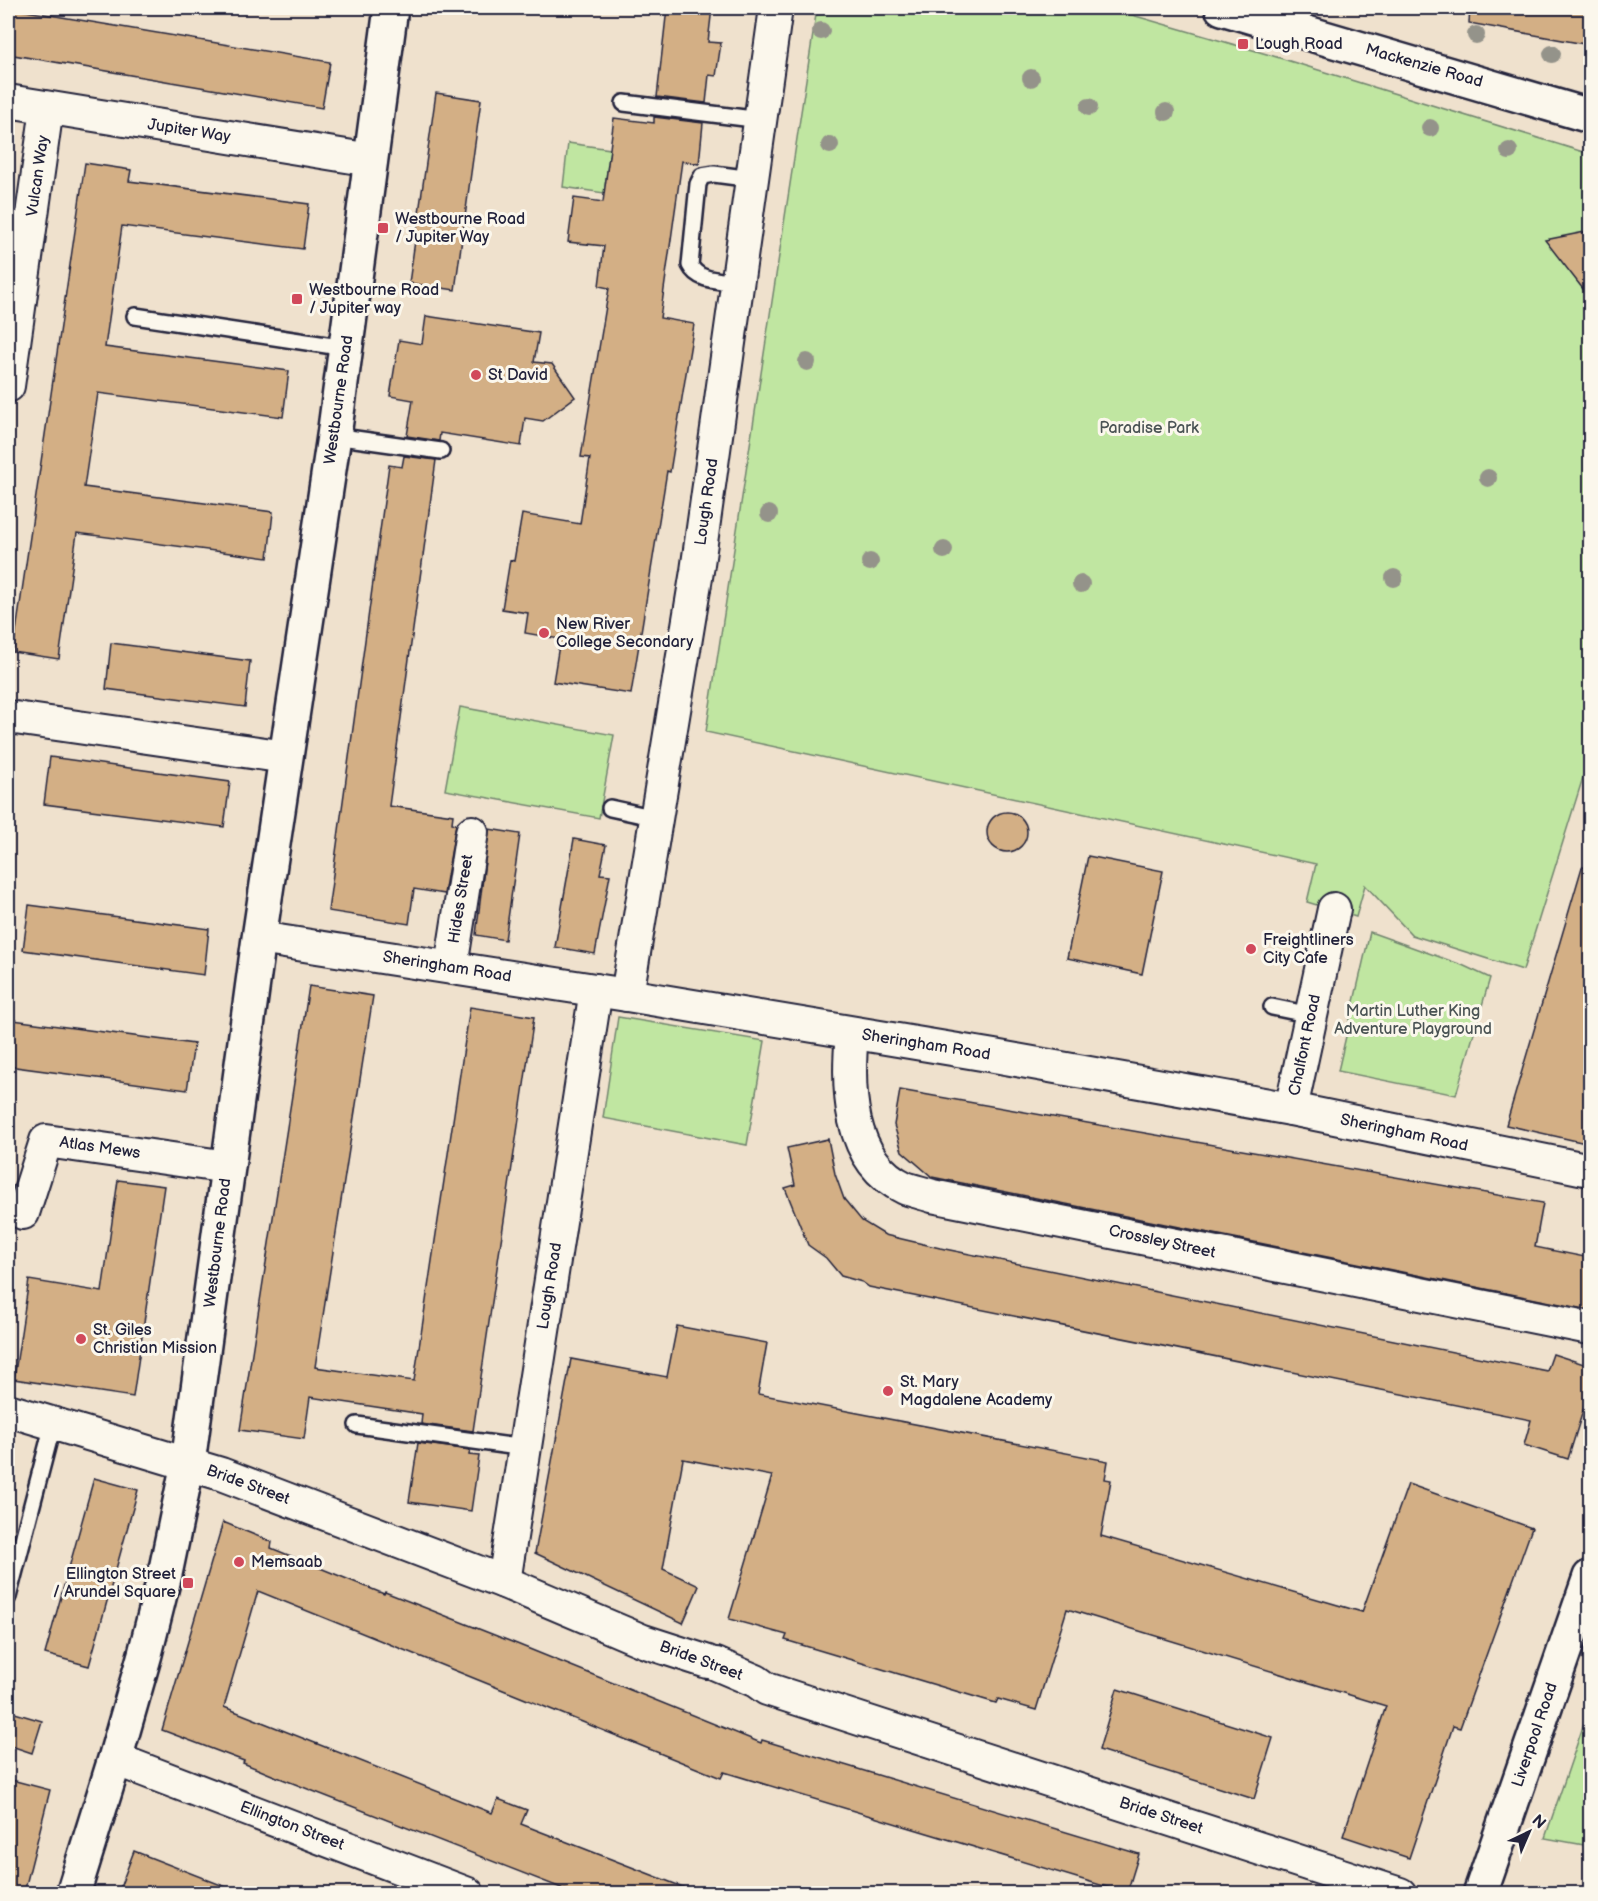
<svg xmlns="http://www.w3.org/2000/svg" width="1598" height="1901" viewBox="0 0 1598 1901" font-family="'Balsamiq Sans',sans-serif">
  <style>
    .green { fill: #c0e6a1; stroke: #71846e; stroke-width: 1.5 }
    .building { fill: #d3af85; stroke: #22223b; stroke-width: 1.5 }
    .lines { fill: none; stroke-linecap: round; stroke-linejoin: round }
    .lane-casing { stroke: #22223b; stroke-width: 20 }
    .street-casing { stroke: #22223b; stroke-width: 36 }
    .secondary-casing { stroke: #22223b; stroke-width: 38 }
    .lane { stroke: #fbf7ec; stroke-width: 15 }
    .street { stroke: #fbf7ec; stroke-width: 32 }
    .secondary { stroke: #fbf7ec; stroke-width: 33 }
    .tree { fill: #94938a }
    .poi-dot { fill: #d1495b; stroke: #fbf7ec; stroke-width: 2 }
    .labels { text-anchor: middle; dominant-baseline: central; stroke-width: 6; stroke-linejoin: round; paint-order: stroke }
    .poi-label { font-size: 16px; fill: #22223b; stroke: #fbf7ec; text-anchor: start }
    .street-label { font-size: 16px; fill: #22223b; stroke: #fbf7ec }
    .park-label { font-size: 16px; fill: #4a5354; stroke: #fbf7ec }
  </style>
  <rect width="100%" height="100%" fill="#efe1cd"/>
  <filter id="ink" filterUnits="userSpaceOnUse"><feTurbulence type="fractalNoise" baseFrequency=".0167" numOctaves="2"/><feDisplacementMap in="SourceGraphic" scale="12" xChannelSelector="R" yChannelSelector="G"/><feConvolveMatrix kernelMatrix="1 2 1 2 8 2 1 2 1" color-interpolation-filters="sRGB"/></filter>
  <g filter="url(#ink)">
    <!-- green -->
    <g class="green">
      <polygon points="817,8 1108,8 1270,55 1590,154 1590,755 1523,970 1412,935 1365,885 1356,917 1307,902 1316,864 706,732"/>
      <polygon points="568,143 610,149 604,193 563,187"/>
      <polygon points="460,707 614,735 599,818 445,790"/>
      <polygon points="1370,932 1462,965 1490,978 1456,1095 1338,1071"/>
      <polygon points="618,1017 765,1041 747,1145 603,1118"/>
      <polygon points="1590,1706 1590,1846 1545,1838"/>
    </g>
    <!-- building -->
    <g class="building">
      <polygon points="8,8 330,62 322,108 8,54"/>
      <polygon points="667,8 712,8 708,42 721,43 716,76 709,75 706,103 657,97"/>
      <polygon points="1470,8 1590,8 1590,45 1469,23"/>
      <polygon points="436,93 481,100 455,290 409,283"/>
      <polygon points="654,117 703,123 699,164 682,161 660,318 694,324 670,472 667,471 631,694 553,682 560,639 525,633 528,613 502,609 510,560 514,561 522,514 580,524 590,458 581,457 609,288 599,286 604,246 568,242 574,198 603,202 614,118 654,123"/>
      <polygon points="85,163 131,170 129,181 309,204 303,249 122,226 105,347 289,371 283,417 98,393 84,487 273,512 268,558 77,533 59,659 13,652"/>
      <polygon points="1590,231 1590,298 1545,240"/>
      <polygon points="426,316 539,333 534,362 552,364 575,397 543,421 525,418 521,446 440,433 439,441 407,436 413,400 390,396 399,340 422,344"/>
      <polygon points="404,456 436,460 389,806 453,815 452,823 456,824 444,894 414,889 409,924 328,911 389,465 402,467"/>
      <polygon points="111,643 250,661 245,707 106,689"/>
      <polygon points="50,757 230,782 224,827 44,804"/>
      <circle cx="1007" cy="832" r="20"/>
      <polygon points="489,829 520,834 505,940 476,935"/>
      <polygon points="574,839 606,845 600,874 610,875 595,954 555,947"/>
      <polygon points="1088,856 1163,871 1142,974 1067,958"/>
      <polygon points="1582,867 1590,868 1590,1144 1506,1125"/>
      <polygon points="29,905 209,929 204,975 23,950"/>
      <polygon points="309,986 373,996 315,1367 414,1381 470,1007 534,1017 473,1431 421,1424 422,1414 310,1397 304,1439 240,1430"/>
      <polygon points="13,1020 194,1044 187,1090 8,1066"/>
      <polygon points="900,1090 1543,1203 1535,1247 1590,1258 1590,1310 932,1177 902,1151 894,1125"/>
      <polygon points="828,1139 835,1174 844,1199 862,1221 885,1235 940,1248 1547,1371 1553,1354 1590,1366 1590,1388 1568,1459 1524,1445 1531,1420 869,1287 862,1282 841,1276 826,1258 808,1245 785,1188 795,1185 787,1148"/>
      <polygon points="118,1180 164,1186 133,1397 14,1379 29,1280 102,1292"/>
      <polygon points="677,1326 767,1343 758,1394 1108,1461 1105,1479 1111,1480 1101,1536 1362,1612 1408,1484 1532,1528 1460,1728 1453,1726 1409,1858 1343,1836 1386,1706 1067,1609 1036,1710 998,1699 996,1703 785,1640 787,1635 729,1619 772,1476 683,1459 663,1569 699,1586 683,1623 535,1553 571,1359 667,1377"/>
      <polygon points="418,1443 470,1450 469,1455 479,1456 471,1511 409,1502"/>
      <polygon points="94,1478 138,1490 89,1666 45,1654"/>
      <polygon points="223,1522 272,1542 271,1548 384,1594 385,1592 512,1642 761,1743 762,1740 1139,1854 1127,1893 724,1772 721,1778 258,1591 224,1707 492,1813 498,1799 527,1810 521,1824 693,1891 692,1893 574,1893 272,1775 243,1763 244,1761 162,1730"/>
      <polygon points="1117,1689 1273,1738 1254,1799 1099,1750"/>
      <polygon points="8,1711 42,1721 32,1753 8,1745"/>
      <polygon points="8,1779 50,1790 24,1893 8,1893"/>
      <polygon points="134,1851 239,1892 239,1893 118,1893"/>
    </g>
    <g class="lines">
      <!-- lane casing -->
      <g class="lane-casing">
        <g id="lane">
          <polyline points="624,103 761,120"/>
          <path d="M738 283C721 280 698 282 690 265L698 184 702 176 714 174 752 179"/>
          <polyline points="135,316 346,348"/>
          <polyline points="334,436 441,451"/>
          <polyline points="610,808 656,818"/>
          <polyline points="1272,1007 1311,1015"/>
          <polyline points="357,1425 525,1448"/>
          <polyline points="8,1597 53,1424"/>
        </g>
      </g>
      <!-- street casing -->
      <g class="street-casing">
        <g id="street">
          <polyline points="8,101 371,160"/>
          <polyline points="8,386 47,108"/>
          <polyline points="8,717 286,757"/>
          <polyline points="259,938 627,995 994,1056 1291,1109 1590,1170"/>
          <polyline points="451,967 472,832"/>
          <polyline points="627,995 697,571 776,8"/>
          <path d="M852 1033C847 1086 847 1161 905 1188 914 1191 923 1193 932 1196L1590 1328"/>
          <polyline points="1291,1109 1334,909"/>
          <polyline points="23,1213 46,1141 228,1167"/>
          <polyline points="8,1410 221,1474 504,1582 643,1641 708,1662"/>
          <polyline points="504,1582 596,990"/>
          <polyline points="716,1664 756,1681 767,1689 1400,1894"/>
          <polyline points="115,1759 468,1894"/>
        </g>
      </g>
      <!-- secondary casing -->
      <g class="secondary-casing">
        <g id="secondary">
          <polyline points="1222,8 1590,116"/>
          <polyline points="73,1894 115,1759 145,1654 165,1574 188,1463 259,938 334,436 391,8"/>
          <polyline points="1480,1894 1590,1577"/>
        </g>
      </g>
      <!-- lane -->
      <use href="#lane" class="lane"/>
      <!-- street -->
      <use href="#street" class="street"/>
      <!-- secondary -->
      <use href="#secondary" class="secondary"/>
    </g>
    <!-- trees -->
    <g class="tree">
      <circle cx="821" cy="31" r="9"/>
      <circle cx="1476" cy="35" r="9"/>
      <circle cx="1552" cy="54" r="9"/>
      <circle cx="1031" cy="78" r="9"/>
      <circle cx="1089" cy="107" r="9"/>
      <circle cx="1166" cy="112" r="9"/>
      <circle cx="1430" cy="128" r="9"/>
      <circle cx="830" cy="145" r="9"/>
      <circle cx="1509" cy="151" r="9"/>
      <circle cx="807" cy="362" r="9"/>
      <circle cx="1488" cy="478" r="9"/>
      <circle cx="769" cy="514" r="9"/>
      <circle cx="944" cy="550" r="9"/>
      <circle cx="870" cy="562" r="9"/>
      <circle cx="1394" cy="578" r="9"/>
      <circle cx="1081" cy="584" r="9"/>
    </g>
  </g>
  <!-- markers -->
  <g class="poi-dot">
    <rect x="1237" y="38" width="12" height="12" rx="3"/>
    <rect x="377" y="222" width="12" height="12" rx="3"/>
    <rect x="291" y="293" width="12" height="12" rx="3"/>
    <circle cx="476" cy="375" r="6"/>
    <circle cx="544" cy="633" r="6"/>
    <circle cx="1251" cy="949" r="6"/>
    <circle cx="81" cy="1339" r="6"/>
    <circle cx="888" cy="1391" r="6"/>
    <circle cx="239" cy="1562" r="6"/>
    <rect x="182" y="1577" width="12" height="12" rx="3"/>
  </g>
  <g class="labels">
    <!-- poi labels -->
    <g class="poi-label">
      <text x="1255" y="44">Lough Road</text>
      <text x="395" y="219">Westbourne Road<tspan x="395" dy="18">/ Jupiter Way</tspan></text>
      <text x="309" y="290">Westbourne Road<tspan x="309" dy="18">/ Jupiter way</tspan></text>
      <text x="488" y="375">St David</text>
      <text x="556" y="624">New River<tspan x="556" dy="18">College Secondary</tspan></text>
      <text x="1263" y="940">Freightliners<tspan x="1263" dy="18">City Cafe</tspan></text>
      <text x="93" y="1330">St. Giles<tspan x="93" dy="18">Christian Mission</tspan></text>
      <text x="900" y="1382">St. Mary<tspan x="900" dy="18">Magdalene Academy</tspan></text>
      <text x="251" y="1562">Memsaab</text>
      <text x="176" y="1574" text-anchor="end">Ellington Street<tspan x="176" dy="18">/ Arundel Square</tspan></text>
    </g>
    <!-- street labels -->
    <g class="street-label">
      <text transform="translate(1424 66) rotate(16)">Mackenzie Road</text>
      <text transform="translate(189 131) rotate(9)">Jupiter Way</text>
      <text transform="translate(38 176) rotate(-82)">Vulcan Way</text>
      <text transform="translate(339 400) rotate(-82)">Westbourne Road</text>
      <text transform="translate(707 502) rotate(-82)">Lough Road</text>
      <text transform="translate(461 899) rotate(-81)">Hides Street</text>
      <text transform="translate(447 967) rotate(9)">Sheringham Road</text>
      <text transform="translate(926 1045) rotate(9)">Sheringham Road</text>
      <text transform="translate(1305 1045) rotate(-78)">Chalfont Road</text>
      <text transform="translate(1404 1133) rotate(12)">Sheringham Road</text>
      <text transform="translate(100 1148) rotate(8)">Atlas Mews</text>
      <text transform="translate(1162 1242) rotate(12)">Crossley Street</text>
      <text transform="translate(218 1243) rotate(-83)">Westbourne Road</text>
      <text transform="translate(550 1286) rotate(-81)">Lough Road</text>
      <text transform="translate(248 1485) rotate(20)">Bride Street</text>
      <text transform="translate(701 1661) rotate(20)">Bride Street</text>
      <text transform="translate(1535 1735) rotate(-71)">Liverpool Road</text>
      <text transform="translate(1161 1816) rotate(18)">Bride Street</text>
      <text transform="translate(292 1826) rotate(21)">Ellington Street</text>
    </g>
    <!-- park labels -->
    <g class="park-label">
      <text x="1149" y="428">Paradise Park</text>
      <text x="1413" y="1011">Martin Luther King<tspan x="1413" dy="18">Adventure Playground</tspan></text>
    </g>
  </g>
  <!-- margin -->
  <rect width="1598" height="1901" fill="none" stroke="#fbf7ec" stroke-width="30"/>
  <rect x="15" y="15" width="1568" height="1871" fill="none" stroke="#22223b" stroke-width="2" filter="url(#ink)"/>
  <!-- north arrow -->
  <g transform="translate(1529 1832) rotate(44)" stroke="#fbf7ec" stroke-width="4.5" paint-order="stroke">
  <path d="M0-4.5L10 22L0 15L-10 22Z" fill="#22223b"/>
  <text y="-9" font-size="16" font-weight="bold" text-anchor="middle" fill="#22223b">N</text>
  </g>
</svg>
